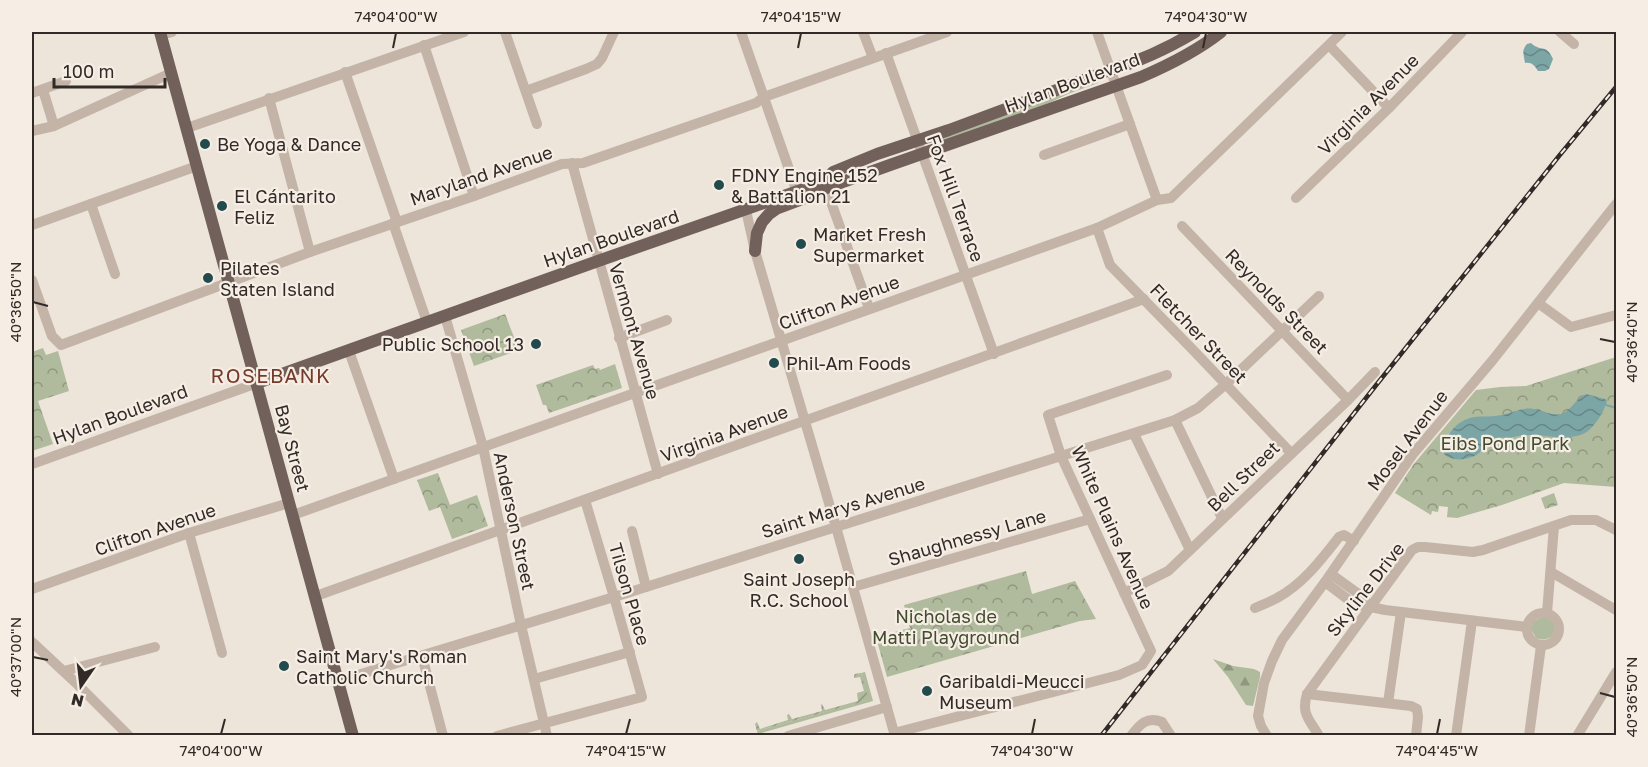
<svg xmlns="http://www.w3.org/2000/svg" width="1648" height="767" viewBox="0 0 1648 767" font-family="'Golos Text',sans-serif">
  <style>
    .grass { fill: #b0ba9c }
    .forest { fill: url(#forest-firs) }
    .park { fill: url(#park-crowns) }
    .garden { fill: url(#garden-furrows) }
    .water { fill: url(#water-waves) }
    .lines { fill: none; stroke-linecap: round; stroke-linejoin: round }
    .stream { stroke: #7ca5a6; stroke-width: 2 }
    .minor { stroke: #c3b4a7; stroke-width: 10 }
    .major { stroke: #71615a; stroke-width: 12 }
    .rail-casing { stroke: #312a27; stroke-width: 4.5 }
    .rail { stroke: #f6eee5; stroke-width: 2; stroke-dasharray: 7; stroke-linecap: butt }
    .ticks { fill: none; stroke: #312a27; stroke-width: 2 }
    .poi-dot { fill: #224b4d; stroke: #f6eee5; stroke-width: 2 }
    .labels { text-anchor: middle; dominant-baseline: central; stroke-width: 4.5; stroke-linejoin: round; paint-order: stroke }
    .street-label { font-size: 18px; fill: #312a27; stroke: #f6eee5 }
    .poi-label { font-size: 18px; fill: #312a27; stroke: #f6eee5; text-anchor: start }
    .park-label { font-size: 18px; fill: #414c2e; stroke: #f6eee5 }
    .neighbourhood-label { font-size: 20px; letter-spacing: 1.5px; fill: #753b2a; stroke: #f6eee5 }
    .neatline { fill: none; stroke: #312a27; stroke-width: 2 }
    .ticks-label { font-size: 15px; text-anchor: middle; fill: #312a27 }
  </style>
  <defs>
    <pattern id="forest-firs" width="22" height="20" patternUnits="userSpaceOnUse" patternTransform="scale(1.5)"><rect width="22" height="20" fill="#b0ba9c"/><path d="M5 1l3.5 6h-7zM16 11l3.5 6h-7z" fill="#90977f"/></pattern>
    <pattern id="park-crowns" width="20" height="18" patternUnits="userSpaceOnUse" patternTransform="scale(1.5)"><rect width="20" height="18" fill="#b0ba9c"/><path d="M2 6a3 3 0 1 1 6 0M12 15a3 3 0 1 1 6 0" fill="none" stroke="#90977f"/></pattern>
    <pattern id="garden-furrows" width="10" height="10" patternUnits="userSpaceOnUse" patternTransform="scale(1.5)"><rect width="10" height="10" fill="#b0ba9c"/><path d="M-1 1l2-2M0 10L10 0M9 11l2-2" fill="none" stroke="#90977f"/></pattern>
    <pattern id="water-waves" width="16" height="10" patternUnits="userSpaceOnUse" patternTransform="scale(1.5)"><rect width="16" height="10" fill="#7ca5a6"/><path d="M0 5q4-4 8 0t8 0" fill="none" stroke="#668787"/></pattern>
  </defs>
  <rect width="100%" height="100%" fill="#ede4da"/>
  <!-- grass -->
  <g class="grass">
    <polygon points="1098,80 1098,83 1068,94 1049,103 934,144 933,142"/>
    <path d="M1542 617C1563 619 1556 646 1536 638L1531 629 1533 622Z"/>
    <polygon points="865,672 873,701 758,734 757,731 868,700 861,673"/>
  </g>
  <!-- forest -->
  <polygon class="forest" points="1213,659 1233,666 1254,669 1260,672 1260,677 1253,706 1246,705 1228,677"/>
  <!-- park -->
  <g class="park">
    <polygon points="505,314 519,350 474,366 461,330"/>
    <polygon points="43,348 46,355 58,351 69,391 38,401 53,444 32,451 32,352"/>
    <polygon points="1616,357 1616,487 1564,483 1502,505 1457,518 1447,517 1448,507 1439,506 1438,512 1432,511 1431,515 1395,493 1413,465 1476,390 1500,387 1526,386"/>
    <polygon points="615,364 622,388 549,413 546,405 543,405 536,385 593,365 595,369 599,368 600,370"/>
    <polygon points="438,473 450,505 477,495 488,526 452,539 440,507 429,511 417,480"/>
    <polygon points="1554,493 1558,505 1545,509 1541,498"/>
    <polygon points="1026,571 1032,594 1075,581 1096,619 1080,621 887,677 876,637 910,628 904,605"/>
  </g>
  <!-- garden -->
  <polygon class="garden" points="861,673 869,700 757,731 755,724 757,722 760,729 788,720 787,715 789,714 792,719 822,711 821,705 822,704 825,710 858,701 857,693 864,691 860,677 854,678 854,676 855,674"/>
  <!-- water -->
  <g class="water">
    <path d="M1531 43C1542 53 1546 43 1553 59L1549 69 1545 71H1538C1534 65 1532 62 1525 63 1524 55 1521 51 1527 44Z"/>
    <path d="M1586 394 1605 399 1607 401C1604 412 1593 430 1583 434 1566 441 1545 434 1527 435 1523 435 1518 436 1514 437 1507 437 1497 437 1491 440 1486 443 1483 450 1478 454 1469 460 1452 462 1444 454 1443 436 1457 420 1474 417 1483 416 1493 417 1502 415 1513 413 1522 407 1534 409 1542 410 1552 416 1561 414 1571 411 1576 398 1586 394Z"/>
  </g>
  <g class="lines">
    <!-- stream -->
    <polyline class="stream" points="1606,405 1616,408"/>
    <!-- minor -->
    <g class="minor">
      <polyline points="505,32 537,124"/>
      <polyline points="741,32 797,192"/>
      <polyline points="863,32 873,58"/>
      <polyline points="1097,32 1157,200"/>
      <polyline points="1560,32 1574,44"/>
      <polyline points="161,35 172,32"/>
      <polyline points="424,45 474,196"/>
      <polyline points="1329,45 1389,108"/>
      <polyline points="886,53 994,354"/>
      <polyline points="345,72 397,222"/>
      <polyline points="43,90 54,126"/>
      <polyline points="526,91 586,69 597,64 602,58 614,32"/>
      <polyline points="32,93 66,81"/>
      <polyline points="269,98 310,252"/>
      <polyline points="187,128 464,32"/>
      <polyline points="32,131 54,126 171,73"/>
      <polyline points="1044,155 1130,124"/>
      <polyline points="572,163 658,474"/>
      <polyline points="826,188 869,308"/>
      <polyline points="1296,198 1389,108 1462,32"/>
      <polyline points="91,204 115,274"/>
      <polyline points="746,210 755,251 836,527 895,736"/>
      <polyline points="393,223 427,322"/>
      <polyline points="32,225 197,166"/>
      <polyline points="1182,226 1348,400"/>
      <polyline points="1097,228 1110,265 1195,352 1291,453"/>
      <polyline points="32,280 52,336 61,345 310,252 474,196 562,164 583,163 756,103 764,97 947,32"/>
      <polyline points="1538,303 1571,327 1616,315"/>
      <polyline points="445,316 483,447 521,625 547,736"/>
      <polyline points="619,338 667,320"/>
      <polyline points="349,351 394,479"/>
      <polyline points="1175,420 1222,518"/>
      <polyline points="1134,434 1190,550"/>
      <polyline points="32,464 257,383"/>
      <polyline points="293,515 1097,228 1157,200 1171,198 1342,32"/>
      <polyline points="632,531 646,587"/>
      <polyline points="189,533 222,653"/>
      <polyline points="1551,572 1616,610"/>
      <polyline points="1325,582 1354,604 1371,607 1360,595 1331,574"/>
      <polyline points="853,587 1090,519"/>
      <polyline points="32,589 189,533 289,503"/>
      <polyline points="1124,593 1168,571 1348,400 1375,372"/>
      <polyline points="316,596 1144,299"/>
      <polyline points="1371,607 1385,610 1527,627"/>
      <path d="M1255 608C1262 605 1270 602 1277 598 1303 584 1321 560 1339 537L1344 535 1354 541"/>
      <circle cx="1543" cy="629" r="16"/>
      <polyline points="1547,613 1554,526"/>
      <polyline points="32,642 76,683 129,736"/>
      <polyline points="422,656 443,736"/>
      <polyline points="64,671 155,647"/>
      <polyline points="534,679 630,652"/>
      <polyline points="338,681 627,593 1175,420 1198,408 1226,384 1319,296"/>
      <polyline points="1307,694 1411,706 1417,709 1418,717 1416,736"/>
      <polyline points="1388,703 1401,612"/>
      <polyline points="894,733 1119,675 1142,665 1151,651 1061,456 1048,415 1167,375"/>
      <polyline points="497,736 642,697 614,597 585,500"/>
      <polyline points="788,736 887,707"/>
      <path d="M1131 736C1140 724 1147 716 1162 722L1171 736"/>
      <polyline points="1267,736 1261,726 1258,716 1264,683 1272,661 1282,640 1325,582 1413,454 1492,361 1616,204"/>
      <path d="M1319 736C1309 719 1301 714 1307 694L1412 550 1418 547H1425L1473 552 1483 550 1571 520H1596L1616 530"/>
      <polyline points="1456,736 1472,621"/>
      <polyline points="1529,736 1541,646"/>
      <polyline points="1577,736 1616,672"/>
    </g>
    <!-- major -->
    <g class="major">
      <polyline points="160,32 353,736"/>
      <path d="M755 251 757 233 762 222 769 214 776 209 808 197 826 188 890 165 1141 77C1169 65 1197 51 1221 32"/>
      <path d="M257 383 598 261 824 182 833 172 877 154 949 130 1110 70C1141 61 1168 48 1195 32"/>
    </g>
    <!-- rail casing -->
    <g class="rail-casing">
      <polyline id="rail" points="1101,736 1377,384 1559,156 1616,87"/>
    </g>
    <!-- rail -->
    <use href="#rail" class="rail"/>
  </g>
  <!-- ticks -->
  <path class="ticks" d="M393 48 396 33M798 48 801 33M1203 48 1206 33M33 302 48 306M1600 339 1615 342M33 657 48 660M1600 693 1615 697M221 734 225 719M626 734 630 719M1032 734 1035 719M1437 734 1440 719"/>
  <!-- markers -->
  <g class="poi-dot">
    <circle cx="205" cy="144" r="6"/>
    <circle cx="719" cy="185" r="6"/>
    <circle cx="222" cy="206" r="6"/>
    <circle cx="801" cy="244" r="6"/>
    <circle cx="208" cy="278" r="6"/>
    <circle cx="536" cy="344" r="6"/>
    <circle cx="774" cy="363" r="6"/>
    <circle cx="799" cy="559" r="6"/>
    <circle cx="284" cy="666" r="6"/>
    <circle cx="927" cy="691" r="6"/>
  </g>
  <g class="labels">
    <!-- street labels -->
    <g class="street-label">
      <text transform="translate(1072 82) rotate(-20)">Hylan Boulevard</text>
      <text transform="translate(1368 104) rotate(-45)">Virginia Avenue</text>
      <text transform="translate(481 175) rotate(-19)">Maryland Avenue</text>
      <text transform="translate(956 198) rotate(70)">Fox Hill Terrace</text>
      <text transform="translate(611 238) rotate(-19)">Hylan Boulevard</text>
      <text transform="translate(1277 301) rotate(46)">Reynolds Street</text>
      <text transform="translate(839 302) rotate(-20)">Clifton Avenue</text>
      <text transform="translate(635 331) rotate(74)">Vermont Avenue</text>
      <text transform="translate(1199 333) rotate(46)">Fletcher Street</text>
      <text transform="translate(120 414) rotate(-20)">Hylan Boulevard</text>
      <text transform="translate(724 433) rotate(-20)">Virginia Avenue</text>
      <text transform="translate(1407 440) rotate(-53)">Mosel Avenue</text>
      <text transform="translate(293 448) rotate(75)">Bay Street</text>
      <text transform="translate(1243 476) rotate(-44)">Bell Street</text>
      <text transform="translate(843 507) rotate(-17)">Saint Marys Avenue</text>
      <text transform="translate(515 521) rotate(78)">Anderson Street</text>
      <text transform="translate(1113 527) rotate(66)">White Plains Avenue</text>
      <text transform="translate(155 529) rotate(-19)">Clifton Avenue</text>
      <text transform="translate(967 537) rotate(-16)">Shaughnessy Lane</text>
      <text transform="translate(1365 589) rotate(-52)">Skyline Drive</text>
      <text transform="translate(630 594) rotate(74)">Tilson Place</text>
    </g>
    <!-- poi labels -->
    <g class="poi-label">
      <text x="217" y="144">Be Yoga &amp; Dance</text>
      <text x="731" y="175">FDNY Engine 152<tspan x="731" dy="21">&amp; Battalion 21</tspan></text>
      <text x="234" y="196">El Cántarito<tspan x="234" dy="21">Feliz</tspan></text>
      <text x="813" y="234">Market Fresh<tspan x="813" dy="21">Supermarket</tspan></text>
      <text x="220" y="268">Pilates<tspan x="220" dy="21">Staten Island</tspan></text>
      <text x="524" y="344" text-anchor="end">Public School 13</text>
      <text x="786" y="363">Phil-Am Foods</text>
      <text x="799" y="579" text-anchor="middle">Saint Joseph<tspan x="799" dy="21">R.C. School</tspan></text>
      <text x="296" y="656">Saint Mary's Roman<tspan x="296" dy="21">Catholic Church</tspan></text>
      <text x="939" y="681">Garibaldi-Meucci<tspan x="939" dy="21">Museum</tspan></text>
    </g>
    <!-- park labels -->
    <g class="park-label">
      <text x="1505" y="443">Eibs Pond Park</text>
      <text x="946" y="616">Nicholas de<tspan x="946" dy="21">Matti Playground</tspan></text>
    </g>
    <!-- neighbourhood labels -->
    <g class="neighbourhood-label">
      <text x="271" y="375">ROSEBANK</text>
    </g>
  </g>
  <!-- border -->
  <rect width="1648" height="767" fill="none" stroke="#f6eee5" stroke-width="66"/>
  <!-- north arrow -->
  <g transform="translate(81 686) rotate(194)" stroke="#f6eee5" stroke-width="4.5" paint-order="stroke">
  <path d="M0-4.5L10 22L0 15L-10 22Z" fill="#312a27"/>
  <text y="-9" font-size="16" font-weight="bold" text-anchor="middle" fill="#312a27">N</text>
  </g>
  <!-- scale -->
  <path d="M54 78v9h111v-9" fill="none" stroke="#312a27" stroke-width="3"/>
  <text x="63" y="78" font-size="18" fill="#312a27" stroke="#f6eee5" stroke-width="4.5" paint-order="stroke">100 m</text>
  <rect x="33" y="33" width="1582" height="701" class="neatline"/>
  <g class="ticks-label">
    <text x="396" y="22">74°04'00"W</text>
    <text x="801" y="22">74°04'15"W</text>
    <text x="1206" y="22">74°04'30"W</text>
    <text transform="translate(16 302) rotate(-90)" y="5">40°36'50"N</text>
    <text transform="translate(1632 342) rotate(-90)" y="5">40°36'40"N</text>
    <text transform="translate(16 657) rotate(-90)" y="5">40°37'00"N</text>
    <text transform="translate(1632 697) rotate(-90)" y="5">40°36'50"N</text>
    <text x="221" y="756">74°04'00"W</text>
    <text x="626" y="756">74°04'15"W</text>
    <text x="1032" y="756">74°04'30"W</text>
    <text x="1437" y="756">74°04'45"W</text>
  </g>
</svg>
